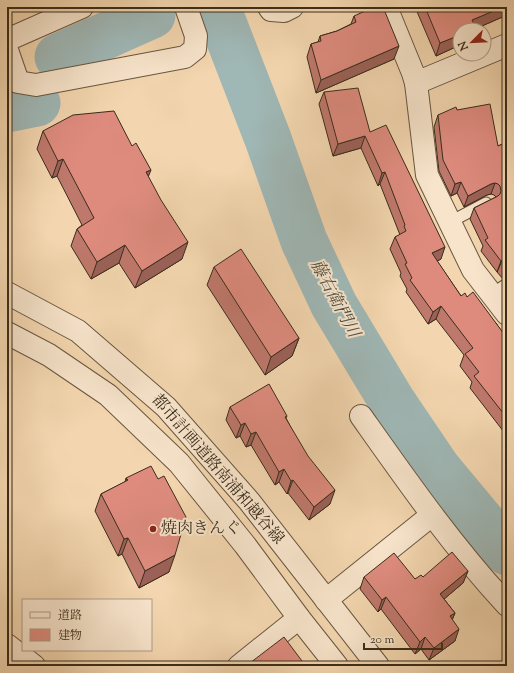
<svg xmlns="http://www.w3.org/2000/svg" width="514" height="673" viewBox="0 0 514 673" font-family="'Sorts Mill Goudy','Noto Serif JP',serif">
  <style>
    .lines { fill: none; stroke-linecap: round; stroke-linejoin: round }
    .river { stroke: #9fb7b5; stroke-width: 47 }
    .service-casing { stroke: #685740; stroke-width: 13 }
    .minor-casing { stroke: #685740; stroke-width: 24 }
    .tertiary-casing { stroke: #685740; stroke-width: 24 }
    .service { stroke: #f7e4cb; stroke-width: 11 }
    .minor { stroke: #f7e4cb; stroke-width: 22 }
    .tertiary { stroke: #f7e4cb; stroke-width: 22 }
    .wall { fill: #bf786c; stroke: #3a2d1b }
    .shaded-wall { fill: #9b6158; stroke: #3a2d1b }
    .building { fill: #de8b7e; stroke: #3a2d1b }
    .poi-dot { fill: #8f2418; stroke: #f7e4cb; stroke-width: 1.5 }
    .labels { text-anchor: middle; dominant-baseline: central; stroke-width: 4; stroke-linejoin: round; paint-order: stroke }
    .street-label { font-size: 16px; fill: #3a2d1b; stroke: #f7e4cb }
    .poi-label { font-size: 16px; fill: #3a2d1b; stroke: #f7e4cb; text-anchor: start }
    .water-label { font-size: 17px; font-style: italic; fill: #535042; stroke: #f7e4cb }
  </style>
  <rect width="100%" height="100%" fill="#f3d6af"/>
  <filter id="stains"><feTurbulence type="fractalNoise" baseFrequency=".005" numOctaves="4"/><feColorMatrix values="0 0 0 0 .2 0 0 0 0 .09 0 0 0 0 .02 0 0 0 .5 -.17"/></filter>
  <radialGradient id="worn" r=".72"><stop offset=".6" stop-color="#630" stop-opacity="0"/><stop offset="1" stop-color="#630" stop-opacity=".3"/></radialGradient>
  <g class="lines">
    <!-- river -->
    <g class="river">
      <polyline points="217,7 268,139 304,241 334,305 393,403 437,468 507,552"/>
      <polyline points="58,57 152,15"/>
      <polyline points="7,109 37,103"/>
    </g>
    <!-- service casing -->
    <g class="service-casing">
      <g id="service">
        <polyline points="450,222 486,203"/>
        <polyline points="492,294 507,284"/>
      </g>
    </g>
    <!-- minor casing -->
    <g class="minor-casing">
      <g id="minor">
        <polyline points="269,7 271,10 284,11 292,7"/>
        <polyline points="386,7 413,73 416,83 427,175 473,270 507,314"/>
        <polyline points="7,40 82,7"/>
        <polyline points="7,50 18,82 36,85 185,57 195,49 196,36 186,7"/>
        <polyline points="416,83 507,45"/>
        <path d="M361 416C407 481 453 547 507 605"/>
        <polyline points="326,600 432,515"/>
        <polyline points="7,645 34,666"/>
        <polyline points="239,666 299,618"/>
      </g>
    </g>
    <!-- tertiary casing -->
    <g class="tertiary-casing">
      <g id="tertiary">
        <polyline points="7,293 78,331 166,407 249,501 378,666"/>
        <polyline points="7,333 49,355 108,395 179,463 245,545 299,618 337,666"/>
      </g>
    </g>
    <!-- service -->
    <use href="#service" class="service"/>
    <!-- minor -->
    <use href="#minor" class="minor"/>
    <!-- tertiary -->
    <use href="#tertiary" class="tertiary"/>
  </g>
  <!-- wall -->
  <g class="wall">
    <polygon points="415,7 507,7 507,15 475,29 475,30 460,30 460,45 436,56"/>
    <polygon points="354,16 394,59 316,93 307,57 311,44 318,42 320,36 337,31 351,24"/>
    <polygon points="324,92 370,132 441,259 437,261 461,296 467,297 497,324 497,325 507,338 507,436 470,388 472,382 460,366 464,355 436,319 428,324 406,292 407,289 400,276 401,273 390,249 395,237 400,235 380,184 378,186 361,148 333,156 319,104"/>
    <polygon points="457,110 498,146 507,142 507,277 503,279 497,272 481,251 483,246 470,219 474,208 496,197 494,195 491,194 487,195 464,207 457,193 451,196 439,171 434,127 438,115"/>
    <polygon points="43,131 132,146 148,176 182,259 135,288 119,263 91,279 71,246 77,229 82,225 57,176 52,178 37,149"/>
    <polygon points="214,267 299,338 292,356 265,375 207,285"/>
    <polygon points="230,407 287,416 286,418 330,504 309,520 288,493 287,494 279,482 275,485 251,445 246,447 240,436 236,438 226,420"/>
    <polygon points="126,478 169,572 139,588 122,554 118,556 95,511 101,494 125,482"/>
    <polygon points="468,571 463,583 444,599 455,613 452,620 455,641 429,660 421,649 415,654 381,609 378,612 360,589 364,577 415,579 423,577"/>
  </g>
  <!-- shaded-wall -->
  <g class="shaded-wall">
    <polygon points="503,7 507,7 507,15 475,29 475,30 469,30 472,20"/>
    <polygon points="460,35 460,45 436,56 440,43"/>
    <polygon points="399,46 394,59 316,93 321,80"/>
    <polygon points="365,136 361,148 333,156 338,144"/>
    <polygon points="63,159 57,176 52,178 58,161"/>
    <polygon points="151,170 144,187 146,172"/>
    <polygon points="385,172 380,184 378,186 382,173"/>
    <polygon points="461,182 457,193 451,196 455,184"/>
    <polygon points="495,183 491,194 487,195 464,207 468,196 491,184"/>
    <polygon points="188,242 182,259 135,288 142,271"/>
    <polygon points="125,245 119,263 91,279 97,262"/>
    <polygon points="445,247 441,259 428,266 432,253"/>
    <polygon points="501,261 502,261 497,272"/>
    <polygon points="507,267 507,277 503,279"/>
    <polygon points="441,306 436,319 428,324 433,312"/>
    <polygon points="299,338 292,356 265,375 271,357"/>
    <polygon points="245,423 240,436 236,438 241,425"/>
    <polygon points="256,432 251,445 246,447 251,434"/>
    <polygon points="284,469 279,482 275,485 279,472"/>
    <polygon points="293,480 288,493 287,494 291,481"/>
    <polygon points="335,490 330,504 309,520 314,507"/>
    <polygon points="128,538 122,554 118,556 124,539"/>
    <polygon points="175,555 169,572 139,588 145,571"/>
    <polygon points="468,571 463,583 436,606 440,594"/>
    <polygon points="386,597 381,609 378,612 382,600"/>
    <polygon points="455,613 450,625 450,616"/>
    <polygon points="459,629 455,641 429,660 434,648"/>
    <polygon points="425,637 421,649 415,654 420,642"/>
  </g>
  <!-- building -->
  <g class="building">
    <polygon points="374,7 383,7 399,46 321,80 311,44 321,41 320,36 337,31 356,22 354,16"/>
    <polygon points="425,7 503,7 472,20 476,28 472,30 460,30 460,35 440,43"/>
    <polygon points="358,88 370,132 386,125 445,247 432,253 461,296 465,293 467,297 473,292 507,338 507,418 474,376 479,372 465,354 473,348 441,306 433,312 410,280 412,278 405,264 407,263 395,237 406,231 404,226 405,225 385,172 382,173 365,136 338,144 324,92"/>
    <polygon points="490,104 498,146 507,142 507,267 502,261 501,261 485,240 488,238 474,208 498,196 500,194 501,191 500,186 498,184 495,183 491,184 468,196 461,182 455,184 443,160 438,115 456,107 457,110"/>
    <polygon points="114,111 132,146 136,143 151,170 146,172 161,200 188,242 142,271 125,245 97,262 77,229 94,218 63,159 58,161 43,131 73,115"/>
    <polygon points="241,249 299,338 271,357 214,267"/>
    <polygon points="269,384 287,416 285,417 308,456 335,490 314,507 293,480 291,481 284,469 279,472 256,432 251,434 245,423 241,425 230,407"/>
    <polygon points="151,466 158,479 164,476 186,517 175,555 145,571 128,538 124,539 101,494 128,480 126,478"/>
    <polygon points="452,552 468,571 440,594 455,613 450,616 459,629 434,648 425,637 420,642 386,597 382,600 364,577 394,553 415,579 421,575 423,577"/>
    <polygon points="284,637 305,665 305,666 246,666"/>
  </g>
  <!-- markers -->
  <circle class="poi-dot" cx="153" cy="529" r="4"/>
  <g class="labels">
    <!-- street labels -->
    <g class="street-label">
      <text transform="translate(217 470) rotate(49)">都市計画道路南浦和越谷線</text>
    </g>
    <!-- poi labels -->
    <g class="poi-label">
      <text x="161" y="529">焼肉きんぐ</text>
    </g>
    <!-- water labels -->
    <g class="water-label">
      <text transform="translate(334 299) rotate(62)">藤右衛門川</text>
    </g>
  </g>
  <!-- margin -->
  <rect width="514" height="673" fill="none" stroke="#f3d6af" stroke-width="24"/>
  <rect x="8" y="8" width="498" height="657" fill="none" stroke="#3a2d1b" stroke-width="2"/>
  <rect x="12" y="12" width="490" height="649" fill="none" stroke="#3a2d1b"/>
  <!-- legend -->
  <rect x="22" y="599" width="130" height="52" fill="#f7e4cb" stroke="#ab9b85"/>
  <rect x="30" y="612" width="20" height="6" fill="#f7e4cb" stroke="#ab9b85"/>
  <text x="58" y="619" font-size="12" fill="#3a2d1b">道路</text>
  <rect x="30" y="629" width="20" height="12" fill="#de8b7e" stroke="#ab9b85"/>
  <text x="58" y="639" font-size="12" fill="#3a2d1b">建物</text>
  <!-- north arrow -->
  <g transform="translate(472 42) rotate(246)"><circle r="19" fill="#f7e4cb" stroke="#ab9b85"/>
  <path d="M0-3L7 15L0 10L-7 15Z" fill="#8f2418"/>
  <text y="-6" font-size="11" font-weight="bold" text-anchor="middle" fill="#3a2d1b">N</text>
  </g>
  <!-- scale -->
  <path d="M364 643v6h78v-6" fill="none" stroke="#3a2d1b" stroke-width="2"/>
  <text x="370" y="643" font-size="12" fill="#3a2d1b" stroke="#f7e4cb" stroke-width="3" paint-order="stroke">20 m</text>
  <rect width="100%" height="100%" filter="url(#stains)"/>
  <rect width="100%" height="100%" fill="url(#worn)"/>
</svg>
